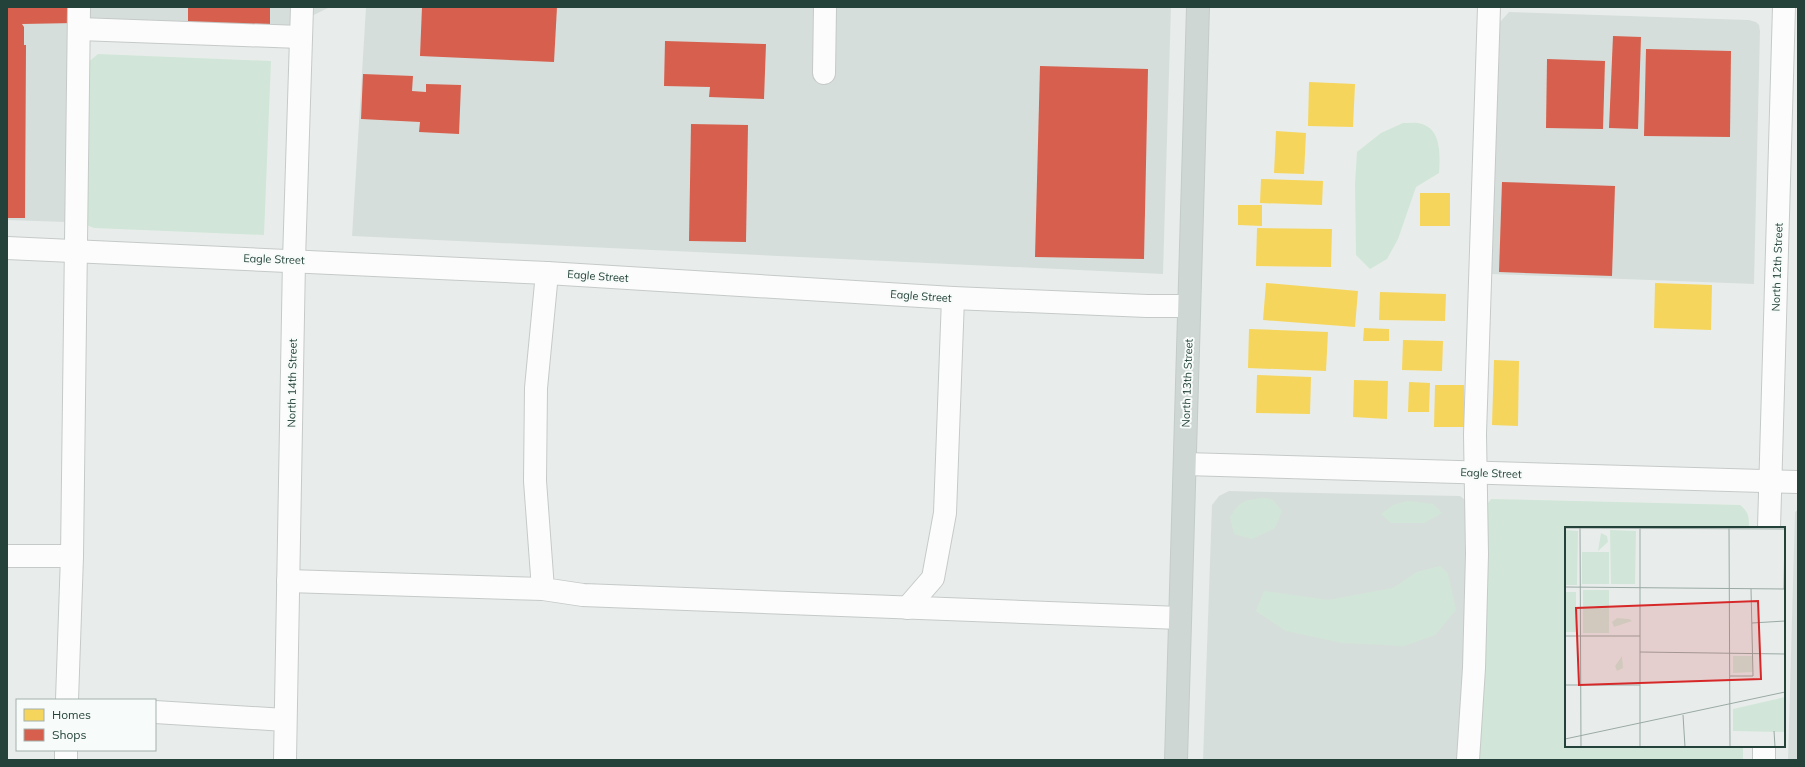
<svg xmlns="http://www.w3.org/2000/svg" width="1805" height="767" viewBox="0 0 1805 767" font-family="Mulish,sans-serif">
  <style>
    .built { fill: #d6dedb }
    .green { fill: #d1e6d8 }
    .homes { fill: #f6d55c }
    .shops { fill: #d6604d }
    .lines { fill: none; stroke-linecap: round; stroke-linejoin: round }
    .minor-casing { stroke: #c5cac8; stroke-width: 24 }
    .major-casing { stroke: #c3ccc9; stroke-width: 24 }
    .minor { stroke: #fcfcfc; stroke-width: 22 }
    .major { stroke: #cfd7d5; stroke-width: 22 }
    .labels { text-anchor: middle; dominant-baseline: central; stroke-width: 4; stroke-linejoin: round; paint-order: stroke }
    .street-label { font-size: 11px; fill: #24423a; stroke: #f7fbf9 }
    .inset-road { fill: none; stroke: #9aa9a4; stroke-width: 1 }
    .view { fill: #d62828; fill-opacity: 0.15; stroke: #d62828; stroke-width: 2 }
    .inset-edge { fill: none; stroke: #24423a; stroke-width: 2 }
  </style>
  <rect width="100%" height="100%" fill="#e8edeb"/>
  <!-- built -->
  <g class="built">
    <polygon points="7,7 330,7 279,32 69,29 65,222 7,220"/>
    <polygon points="366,7 1171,7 1163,274 352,236"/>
    <polygon points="1509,12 1749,20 1756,22 1759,25 1760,31 1754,284 1491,274 1500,22"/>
    <polygon points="1229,491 1460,496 1468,502 1460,760 1203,760 1212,505 1219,496"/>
    <polygon points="1798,510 1798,760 1788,760 1795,512"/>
  </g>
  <!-- green -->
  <g class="green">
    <polygon points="98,54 271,61 264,235 94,228 84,224 86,64"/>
    <path d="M1403 123C1409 123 1417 122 1422 124 1442 130 1440 157 1439 173L1416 187 1398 239 1387 259 1370 269 1356 255 1355 184 1357 152 1381 133Z"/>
    <path d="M1265 498 1273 500 1282 511 1275 528 1252 539 1234 534 1230 517C1240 500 1246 500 1265 498Z"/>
    <path d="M1491 499 1740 505C1749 512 1749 517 1749 528H1566V746H1743V760H1476L1485 507Z"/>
    <polygon points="1408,501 1433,504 1442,513 1424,523 1391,523 1381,514 1393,505"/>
    <polygon points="1440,566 1448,574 1456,610 1435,635 1404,646 1342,643 1286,631 1256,611 1264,591 1328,600 1393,588 1417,572"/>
  </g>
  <!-- homes -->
  <g class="homes">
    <polygon points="1309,82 1355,84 1353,127 1308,126"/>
    <polygon points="1276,131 1306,133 1304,174 1274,173"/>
    <polygon points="1261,179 1323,181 1322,205 1260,203"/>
    <rect x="1420" y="193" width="30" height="33"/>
    <polygon points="1238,205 1262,205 1262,226 1238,225"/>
    <polygon points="1257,228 1332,229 1331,267 1256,266"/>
    <polygon points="1266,283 1358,291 1355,327 1263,320"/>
    <polygon points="1655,283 1712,285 1711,330 1654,328"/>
    <polygon points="1380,292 1446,294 1445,321 1379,320"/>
    <polygon points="1364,328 1389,329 1389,341 1363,341"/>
    <polygon points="1249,329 1328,332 1326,371 1248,368"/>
    <polygon points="1403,340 1443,341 1442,371 1402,370"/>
    <polygon points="1494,360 1519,361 1518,426 1492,425"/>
    <polygon points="1257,375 1311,377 1310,414 1256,413"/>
    <polygon points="1354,380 1388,381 1387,419 1353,417"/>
    <polygon points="1409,382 1430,383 1429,412 1408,412"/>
    <polygon points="1435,385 1464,385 1464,427 1434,427"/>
  </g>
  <!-- shops -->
  <g class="shops">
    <polygon points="7,7 75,7 75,23 22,24 24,27 24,45 26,45 25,218 7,218"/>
    <polygon points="188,7 270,7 270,27 188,24"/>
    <polygon points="422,7 557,7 554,62 420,56"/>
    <polygon points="1613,36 1641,37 1638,129 1609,128"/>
    <polygon points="665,41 766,44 764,99 709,97 710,87 664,86"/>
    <polygon points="1646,49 1731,51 1730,137 1644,136"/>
    <polygon points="1547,59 1605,61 1603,129 1546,128"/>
    <polygon points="1040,66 1148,69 1144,259 1035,257"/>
    <polygon points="363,74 413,76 412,91 426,92 426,84 461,85 459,134 419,132 420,122 361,119"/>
    <polygon points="691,124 748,125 746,242 689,241"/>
    <polygon points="1502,182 1615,186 1612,276 1499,272"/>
  </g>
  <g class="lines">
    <!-- minor casing -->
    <g class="minor-casing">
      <g id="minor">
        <polyline points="79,29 300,37"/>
        <polyline points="824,73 825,7"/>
        <polyline points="7,248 547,273 953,298 1147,306 1189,306"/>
        <polyline points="547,273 536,388 535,481 543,589 583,595 1180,618"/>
        <polyline points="1185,464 1798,482"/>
        <polyline points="1769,528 1784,7"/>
        <polyline points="7,556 72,556"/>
        <polyline points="288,581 543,589"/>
        <polyline points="907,608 933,578 945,513 953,298"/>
        <polyline points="67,700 72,556 79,7"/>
        <polyline points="155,712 285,720"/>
        <polyline points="66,760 66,750"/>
        <polyline points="285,760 294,260 302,7"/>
        <polyline points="1468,760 1474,668 1477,554 1475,434 1489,7"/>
        <polyline points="1764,760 1764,746"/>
      </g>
    </g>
    <!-- major casing -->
    <g class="major-casing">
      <polyline id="major" points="1176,760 1198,7"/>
    </g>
    <!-- minor -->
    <use href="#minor" class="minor"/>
    <!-- major -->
    <use href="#major" class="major"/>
  </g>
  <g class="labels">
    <!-- street labels -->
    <g class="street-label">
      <text transform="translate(274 259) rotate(2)">Eagle Street</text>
      <text transform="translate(1777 267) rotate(-88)">North 12th Street</text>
      <text transform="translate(598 276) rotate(4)">Eagle Street</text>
      <text transform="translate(921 296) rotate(4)">Eagle Street</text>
      <text transform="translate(292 383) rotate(-89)">North 14th Street</text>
      <text transform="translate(1187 383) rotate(-88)">North 13th Street</text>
      <text transform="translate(1491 473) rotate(2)">Eagle Street</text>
    </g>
  </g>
  <!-- overview -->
  <g transform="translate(1565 527)">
    <rect width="220" height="220" fill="#e8edeb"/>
    <path d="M0 3 13 4 12 58H0ZM45 3 71 4 70 57H46ZM36 6 42 9 43 15 33 24ZM17 25H44V57H17ZM18 63H44V106H18ZM0 65H11V105H0ZM52 91 64 92 67 94 49 100 47 95ZM57 129 58 141 52 144 50 139ZM168 129H187V145L168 146ZM220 170V205L168 204V182Z" fill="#d1e6d8"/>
    <path class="inset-road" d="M15 0 16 220M75 0V220M164 0 165 220M0 1 220 2M0 60 220 62M219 62 220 1M187 96 220 94M0 109H75M75 125 220 127M165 149H188L186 62M0 158H75M118 188 120 220M209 204 210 220M0 212 220 165"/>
    <path class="view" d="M193 74 196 152 14 158 11 81Z"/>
    <rect width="220" height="220" class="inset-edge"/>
  </g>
  <!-- border -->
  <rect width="1805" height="767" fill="none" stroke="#24423a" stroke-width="16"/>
  <!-- legend -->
  <rect x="16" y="699" width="140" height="52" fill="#f7fbf9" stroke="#a3b1ad"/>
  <rect x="24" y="709" width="20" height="12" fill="#f6d55c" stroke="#a3b1ad"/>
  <text x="52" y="719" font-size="12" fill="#24423a">Homes</text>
  <rect x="24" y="729" width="20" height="12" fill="#d6604d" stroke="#a3b1ad"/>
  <text x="52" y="739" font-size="12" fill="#24423a">Shops</text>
</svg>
